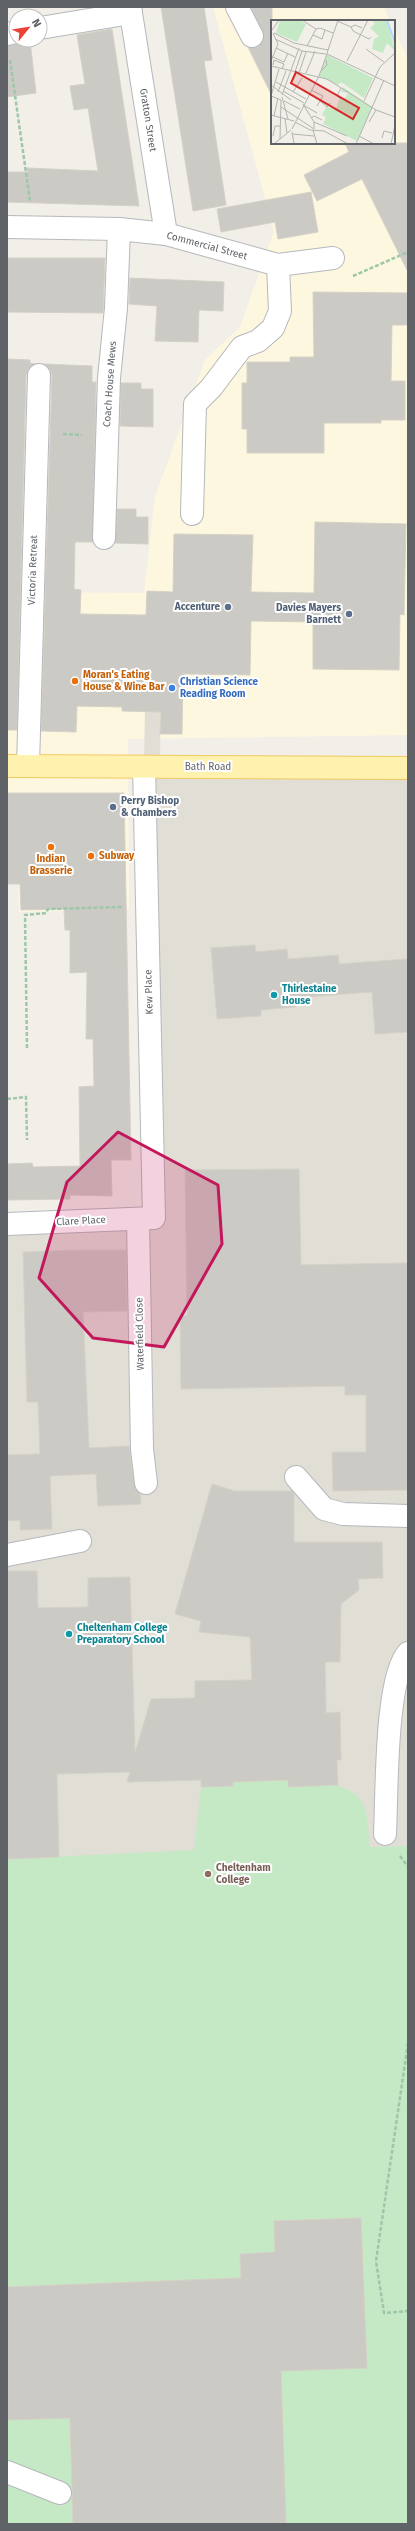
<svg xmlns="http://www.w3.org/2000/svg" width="415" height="2531" viewBox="0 0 415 2531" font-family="'Fira Sans',sans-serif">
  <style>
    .commercial { fill: #fef7e0 }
    .education { fill: #e1ded6 }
    .green { fill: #c5e8c5 }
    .building { fill: #cccac5; stroke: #d6d1c6 }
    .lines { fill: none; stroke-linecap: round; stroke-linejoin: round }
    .minor-casing { stroke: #b5b8bc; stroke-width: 24 }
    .major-casing { stroke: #f2c960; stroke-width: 24 }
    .path { stroke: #9cc7a9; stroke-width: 2.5; stroke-dasharray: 4 2; stroke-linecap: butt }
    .minor { stroke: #fff; stroke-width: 22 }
    .major { stroke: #fff2af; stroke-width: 22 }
    .marked { fill: #c2185b; fill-opacity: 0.2; stroke: #c2185b; stroke-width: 3; stroke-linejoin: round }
    .service-dot { fill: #5c6f8a; stroke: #fff; stroke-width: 1.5 }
    .food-dot { fill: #e8710a; stroke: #fff; stroke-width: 1.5 }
    .shop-dot { fill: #3f7fe0; stroke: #fff; stroke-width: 1.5 }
    .culture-dot { fill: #0f9aa8; stroke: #fff; stroke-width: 1.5 }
    .education-dot { fill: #8d6e63; stroke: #fff; stroke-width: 1.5 }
    .labels { text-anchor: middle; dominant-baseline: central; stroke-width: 4; stroke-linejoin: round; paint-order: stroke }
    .street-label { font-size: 10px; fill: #5f6368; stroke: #fff }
    .service-label { font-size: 10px; font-weight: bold; fill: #4e5e75; stroke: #fff; text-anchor: end }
    .food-label { font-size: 10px; font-weight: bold; fill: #c56008; stroke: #fff; text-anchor: start }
    .shop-label { font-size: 10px; font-weight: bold; fill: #366cbe; stroke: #fff; text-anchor: start }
    .culture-label { font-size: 10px; font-weight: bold; fill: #0d838f; stroke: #fff; text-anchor: start }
    .education-label { font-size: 10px; font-weight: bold; fill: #785e54; stroke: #fff; text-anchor: start }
    .inset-river { fill: none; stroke: #aadaff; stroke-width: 2 }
    .inset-road { fill: none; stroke: #b3b3b1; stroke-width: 1 }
    .view { fill: #d62828; fill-opacity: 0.15; stroke: #d62828; stroke-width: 2 }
    .inset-edge { fill: none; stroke: #5f6368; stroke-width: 2 }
  </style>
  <rect width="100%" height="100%" fill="#f1efe8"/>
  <!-- commercial -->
  <polygon class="commercial" points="213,7 384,7 390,21 272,21 272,143 394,143 394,29 408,59 408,735 128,739 129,909 19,912 17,834 7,834 7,665 25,665 30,592 144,593 155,497 205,360 240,327 274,231"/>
  <!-- education -->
  <polygon class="education" points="146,641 161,670 160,767 408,768 408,2524 7,2524 7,1224 154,1218 144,767"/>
  <!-- green -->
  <path class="green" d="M233 1779 288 1780V1787C315 1786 350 1777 364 1806 369 1817 368 1835 370 1847L408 1846V2524H7V1859L194 1850 201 1787 233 1786Z"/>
  <!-- building -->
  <g class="building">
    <polygon points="161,7 204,7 212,60 204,61 226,205 193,211"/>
    <polygon points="251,7 272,7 272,96 248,47 258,47 264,37"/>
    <polygon points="112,29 139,206 7,202 7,172 28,172 27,168 98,171 88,108 74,110 70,86 85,84 77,35"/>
    <polygon points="25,40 30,40 36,93 7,97 7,46 19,44"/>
    <polygon points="345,143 408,143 408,272 362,179 317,201 304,175 349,152"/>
    <polygon points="311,192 318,232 278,239 275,222 221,232 217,209"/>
    <polygon points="7,258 105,258 103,313 7,312"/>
    <polygon points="130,278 224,282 223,311 199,310 198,342 155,341 157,306 129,304"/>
    <polygon points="313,292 408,293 408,325 392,325 391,381 405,381 405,420 381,420 381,423 324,423 324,453 247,453 247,429 242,429 242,383 247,383 247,362 290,362 290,357 314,357"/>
    <polygon points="7,359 30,360 30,363 35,364 29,368 26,375 17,730 7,730"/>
    <polygon points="44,364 92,366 92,382 96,382 93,542 75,542 74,589 81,590 80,614 146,615 147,591 173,592 174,534 253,535 251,592 314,593 315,522 406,524 404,615 400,614 399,670 313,669 313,622 251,621 250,675 183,674 182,734 160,734 161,712 122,711 122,707 77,706 76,732 41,731 52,375 50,369"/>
    <polygon points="121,383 141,383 141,389 153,389 153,427 120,426"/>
    <polygon points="117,509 136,509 136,517 148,517 148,544 115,543"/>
    <polygon points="7,793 124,793 131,1160 111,1160 112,1196 70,1195 70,1199 7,1200 7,1164 32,1163 33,1167 80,1166 79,1087 94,1086 93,1039 86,1039 87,972 70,973 70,930 65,930 64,909 21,910 20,884 7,884"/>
    <polygon points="255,945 256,952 287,949 288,959 338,955 339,964 408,959 408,1032 375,1034 372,992 294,998 295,1007 261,1010 261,1016 217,1019 211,948"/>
    <polygon points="299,1169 301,1265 408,1263 408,1490 333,1491 332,1452 366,1452 366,1395 345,1395 345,1386 181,1389 180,1316 187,1315 185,1170"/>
    <polygon points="80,1250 126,1250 127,1311 83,1312 89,1448 129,1446 134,1484 140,1494 141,1504 98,1506 96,1474 50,1476 52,1529 20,1530 20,1520 7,1521 7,1455 40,1454 38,1402 27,1402 23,1252"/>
    <polygon points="212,1484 235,1491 292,1491 294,1494 294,1542 382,1542 383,1578 358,1579 359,1590 341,1604 340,1662 325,1662 326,1713 340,1712 341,1760 337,1760 338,1785 288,1787 288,1780 233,1782 233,1786 201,1787 201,1780 127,1782 130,1772 57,1774 59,1857 7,1859 7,1571 37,1571 38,1608 88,1607 88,1578 130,1577 135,1753 151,1699 195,1698 195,1681 252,1680 250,1637 199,1632 201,1621 175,1614"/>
    <polygon points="361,2218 367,2368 281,2371 286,2524 73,2524 70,2418 7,2420 7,2287 241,2278 240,2254 275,2252 274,2221"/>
  </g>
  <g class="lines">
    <!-- minor casing -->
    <g class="minor-casing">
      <g id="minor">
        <polyline points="130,7 166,234"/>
        <polyline points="237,7 252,36"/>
        <polyline points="40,28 131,13"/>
        <polyline points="7,34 16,32"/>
        <polyline points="7,227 119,229 166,234 278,265 333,258"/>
        <polyline points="192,514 195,404 211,388 242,347 258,341 273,328 280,311 278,265"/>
        <polyline points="104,538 109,378 116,308 119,229"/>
        <polyline points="28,766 39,375"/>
        <polyline points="138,1219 142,1449 146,1483"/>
        <polyline points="7,1224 154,1218 144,767"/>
        <polyline points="296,1477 324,1509 343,1514 408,1516"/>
        <polyline points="7,1555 80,1541"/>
        <path d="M385 1834C387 1796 385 1678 408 1653"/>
        <polyline points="7,2472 60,2493"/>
      </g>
    </g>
    <!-- major casing -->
    <g class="major-casing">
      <polyline id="major" points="7,766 408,768"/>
    </g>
    <!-- path -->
    <g class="path">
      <polyline points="10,60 30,201"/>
      <polyline points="353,276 408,252"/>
      <polyline points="63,434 82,435"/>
      <polyline points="27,1048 25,915 46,913 48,909 122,907"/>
      <polyline points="7,1099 26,1097 27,1140"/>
      <polyline points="400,1856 408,1867"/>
      <polyline points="408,2043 376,2261 384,2313 408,2311"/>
    </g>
    <!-- minor -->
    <use href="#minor" class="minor"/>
    <!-- major -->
    <use href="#major" class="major"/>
  </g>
  <!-- marked area -->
  <path class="marked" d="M118 1132 218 1185 222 1244 164 1347 93 1338 39 1278 67 1182Z"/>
  <!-- markers -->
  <g class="service-dot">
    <circle cx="228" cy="607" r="4"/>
    <circle cx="349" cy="614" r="4"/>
    <circle cx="113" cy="807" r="4"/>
  </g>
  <g class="food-dot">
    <circle cx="75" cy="681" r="4"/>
    <circle cx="51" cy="847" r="4"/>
    <circle cx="91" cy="856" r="4"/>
  </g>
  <circle class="shop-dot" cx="172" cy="688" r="4"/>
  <g class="culture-dot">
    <circle cx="274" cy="995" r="4"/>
    <circle cx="69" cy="1634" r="4"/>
  </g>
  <circle class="education-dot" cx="208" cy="1874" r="4"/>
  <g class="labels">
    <!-- street labels -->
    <g class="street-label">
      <text transform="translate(148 120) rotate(81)">Gratton Street</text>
      <text transform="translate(207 246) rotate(15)">Commercial Street</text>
      <text transform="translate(110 384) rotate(-86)">Coach House Mews</text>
      <text transform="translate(33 570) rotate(-88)">Victoria Retreat</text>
      <text x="208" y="767">Bath Road</text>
      <text transform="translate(149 992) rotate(-92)">Kew Place</text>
      <text transform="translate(81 1221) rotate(-3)">Clare Place</text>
      <text transform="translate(140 1334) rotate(-91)">Waterfield Close</text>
    </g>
    <!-- service labels -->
    <g class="service-label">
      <text x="220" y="607">Accenture</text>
      <text x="341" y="608">Davies Mayers<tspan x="341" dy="12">Barnett</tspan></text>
      <text x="121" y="801" text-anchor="start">Perry Bishop<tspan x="121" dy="12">&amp; Chambers</tspan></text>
    </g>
    <!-- food labels -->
    <g class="food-label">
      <text x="83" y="675">Moran's Eating<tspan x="83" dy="12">House &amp; Wine Bar</tspan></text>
      <text x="99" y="856">Subway</text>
      <text x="51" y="859" text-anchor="middle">Indian<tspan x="51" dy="12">Brasserie</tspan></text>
    </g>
    <!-- shop labels -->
    <g class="shop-label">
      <text x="180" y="682">Christian Science<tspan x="180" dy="12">Reading Room</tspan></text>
    </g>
    <!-- culture labels -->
    <g class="culture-label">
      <text x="282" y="989">Thirlestaine<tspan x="282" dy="12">House</tspan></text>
      <text x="77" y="1628">Cheltenham College<tspan x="77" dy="12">Preparatory School</tspan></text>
    </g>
    <!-- education labels -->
    <g class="education-label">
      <text x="216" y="1868">Cheltenham<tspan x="216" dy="12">College</tspan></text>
    </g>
  </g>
  <!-- overview -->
  <g transform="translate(271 20)">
    <rect width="124" height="124" fill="#f1efe8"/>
    <path d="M9 0H28L35 4 26 22 5 13ZM101 0H116L124 31 116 23 112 33 101 29 103 19 108 16 99 8 104 4ZM56 35 102 58 93 78 70 62 67 65 48 56ZM72 67 101 87 86 121 52 104 55 97 51 95 55 87 65 89 68 80 74 78 77 73 70 72Z" fill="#c5e8c5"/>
    <path class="inset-river" d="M116 0 124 23"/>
    <path class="inset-road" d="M31 0 45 9M66 1 80 7M91 8 84 5 80 7 82 11 98 19 100 17M45 9 49 8 62 13M1 10 8 0M3 13 23 23 57 30 56 34 124 66M42 15 51 19 54 10M4 19 31 31 55 34M36 26 45 9M5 28 24 37M95 29 113 42M57 30 67 0M2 37 13 42 17 33M0 41 7 24 2 13M76 41 97 0M2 45 3 40 13 44 11 49M0 46 56 59 105 90 124 97M51 50 56 45 55 40M24 52 31 31M28 53 35 32M35 53 44 31M5 62 35 79M0 65 20 80M40 70 52 76 46 86M12 71 33 83M7 72 15 51M22 72 31 58M11 75 28 28M0 76 10 80 9 119M0 76 8 49M11 77 17 99M70 79 66 76 70 68M13 81 29 89M49 81 56 87 59 83M93 81 109 47 124 33M32 84 43 102V109M34 86 46 93M10 87 43 109M0 95 23 101M3 96 7 78M40 98 43 96 51 100M14 99 16 113M24 102 39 110 53 111 77 124M43 102 76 116M98 102 105 90M21 109 48 56 56 34M42 110 46 124M21 112 23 124M21 114 43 116M2 116 4 106H9M88 116 103 124M111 118 113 111 121 113M3 124 20 110M85 124 113 60M120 124 124 105"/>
    <path class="view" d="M25 52 88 88 82 99 20 63Z"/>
    <rect width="124" height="124" class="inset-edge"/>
  </g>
  <!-- border -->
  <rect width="415" height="2531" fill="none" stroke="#5f6368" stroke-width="16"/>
  <!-- north arrow -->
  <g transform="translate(28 28) rotate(60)"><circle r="19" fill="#ffffff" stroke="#bfc1c3"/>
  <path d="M0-3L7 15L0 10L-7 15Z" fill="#ea4335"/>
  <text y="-6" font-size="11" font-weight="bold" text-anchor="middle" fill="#5f6368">N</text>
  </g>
</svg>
